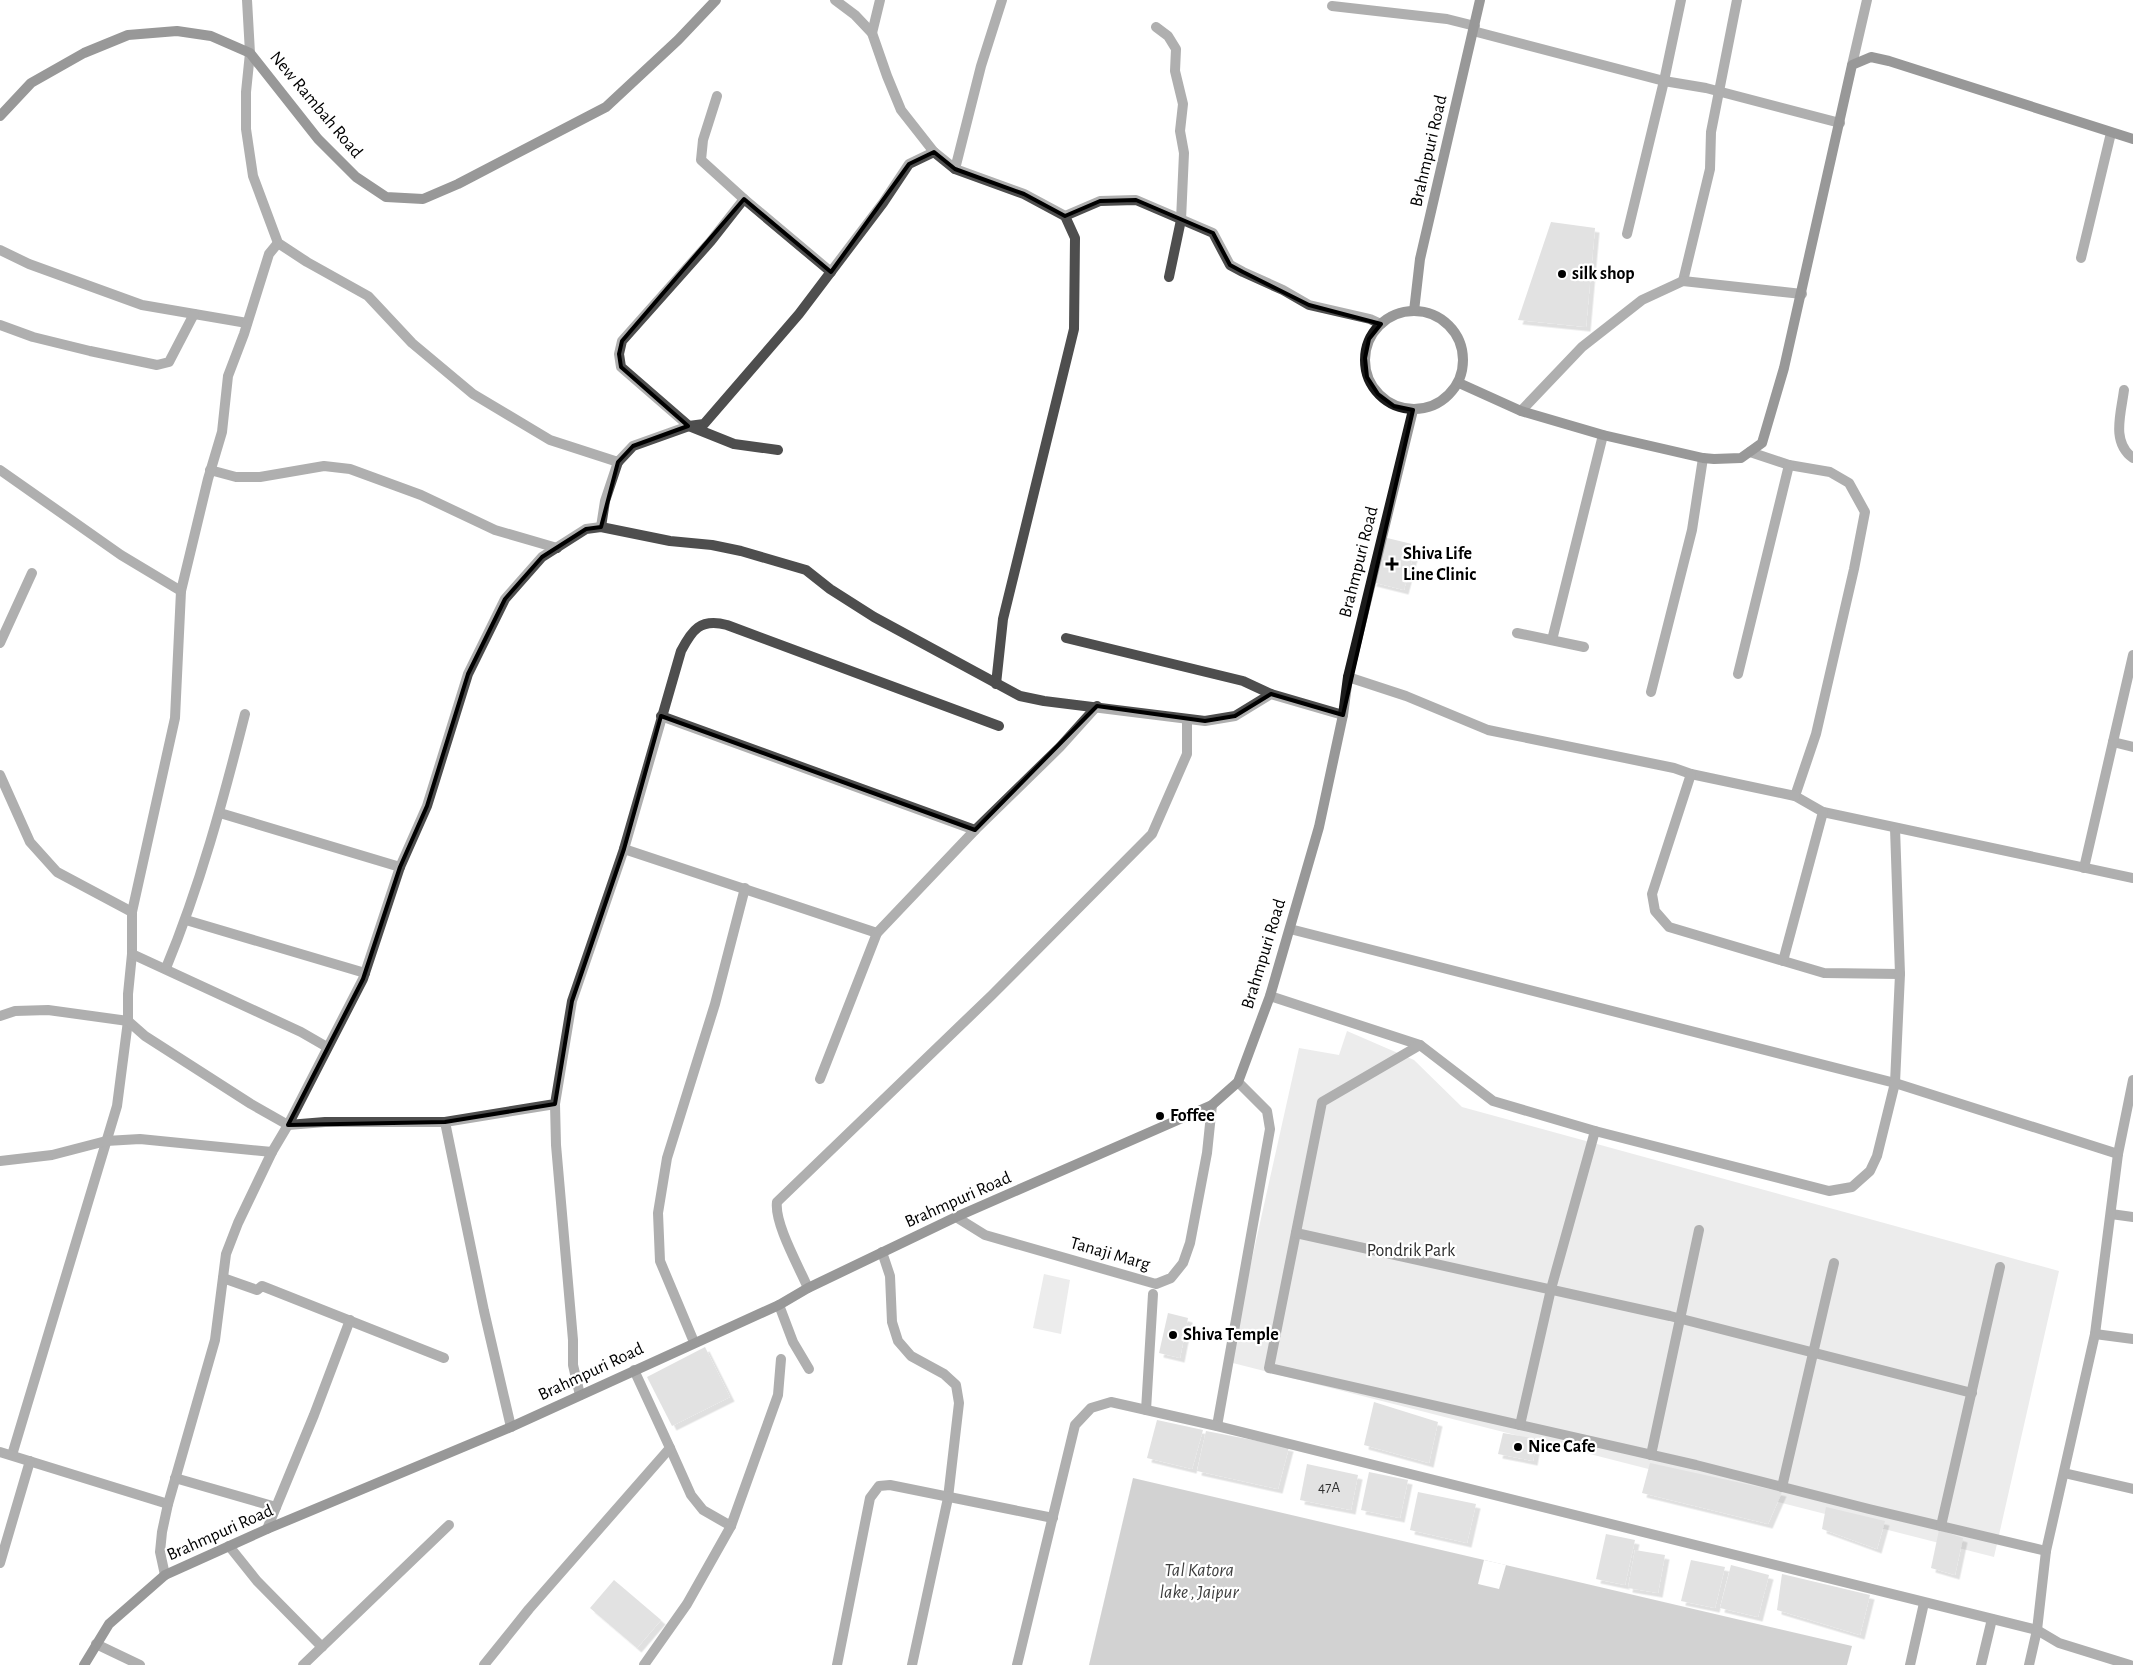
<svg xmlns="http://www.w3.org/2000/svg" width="2133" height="1665" viewBox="0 0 2133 1665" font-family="'Alegreya Sans',sans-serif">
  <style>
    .green { fill: #d5d5d5 }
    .water { fill: #9c9c9c }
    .pier { fill: #fff }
    .building { fill: #bebebe; filter: url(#shadow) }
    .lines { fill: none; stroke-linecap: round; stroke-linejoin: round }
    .street { stroke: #4e4e4e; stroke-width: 10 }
    .secondary { stroke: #1b1b1b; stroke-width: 10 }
    .marked { fill: none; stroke: #000; stroke-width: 4; stroke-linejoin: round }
    .poi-dot { fill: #000; stroke: #fff; stroke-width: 2 }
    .labels { text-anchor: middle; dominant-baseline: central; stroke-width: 4.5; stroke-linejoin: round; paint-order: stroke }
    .number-label { font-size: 15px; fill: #303030 }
    .street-label { font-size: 18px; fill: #000; stroke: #fff }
    .poi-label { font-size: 18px; font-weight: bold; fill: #000; stroke: #fff; text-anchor: start }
    .park-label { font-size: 18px; fill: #2c2c2c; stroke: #fff }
    .water-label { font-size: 19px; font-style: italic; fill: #3d3d3d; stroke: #fff }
  </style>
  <defs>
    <filter id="shadow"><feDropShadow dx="4.5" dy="4.5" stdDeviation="0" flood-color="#0004"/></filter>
  </defs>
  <rect width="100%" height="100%" fill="#fff"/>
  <!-- green -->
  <g class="green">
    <polygon points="1347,1031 1414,1060 1462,1107 2059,1271 1994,1557 1229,1362 1299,1048 1339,1055"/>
    <polygon points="1044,1274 1070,1280 1061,1334 1033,1328"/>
  </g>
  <!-- water -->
  <polygon class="water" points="1133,1478 1852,1646 1847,1665 1089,1665"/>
  <!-- pier -->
  <polygon class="pier" points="1484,1560 1506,1565 1499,1589 1478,1584"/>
  <!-- building -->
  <g class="building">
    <polygon points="1551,222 1595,228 1586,327 1518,320"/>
    <polygon points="1383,537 1416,545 1404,590 1372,582"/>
    <polygon points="1168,1313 1188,1318 1180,1358 1159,1353"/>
    <polygon points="705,1347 730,1397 672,1426 647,1377"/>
    <polygon points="1374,1402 1438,1422 1429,1463 1364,1445"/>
    <polygon points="1157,1420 1203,1430 1192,1469 1147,1458"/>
    <polygon points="1206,1431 1289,1447 1278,1489 1197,1471"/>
    <polygon points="1503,1433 1537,1439 1533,1461 1498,1454"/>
    <polygon points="1650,1463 1782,1492 1768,1524 1642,1493"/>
    <polygon points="1307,1464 1358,1475 1351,1510 1300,1500"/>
    <polygon points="1369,1472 1408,1480 1400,1518 1361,1510"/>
    <polygon points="1418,1492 1476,1504 1467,1543 1410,1530"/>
    <polygon points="1826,1507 1885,1521 1877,1549 1822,1529"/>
    <polygon points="1939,1530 1963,1538 1955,1575 1931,1568"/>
    <polygon points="1606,1534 1635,1540 1625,1585 1596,1579"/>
    <polygon points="1635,1550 1665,1555 1658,1593 1628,1588"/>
    <polygon points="1691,1560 1725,1567 1715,1608 1681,1601"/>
    <polygon points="1731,1565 1769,1575 1758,1617 1720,1608"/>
    <polygon points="1782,1574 1870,1595 1860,1635 1777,1610"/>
    <polygon points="614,1580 661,1620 637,1648 590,1608"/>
  </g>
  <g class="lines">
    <!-- street -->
    <g class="street">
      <polyline points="247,0 250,53 246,92 246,129 253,176 278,243 307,262 368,296 412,343 473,394 550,440 618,462 633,446 689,426 704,424 799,314 883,203 909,164 934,152"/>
      <polyline points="835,0 855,15 872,33 887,76 901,110 934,152 955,169 1024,194 1065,216 1075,238 1074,329 1003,619 996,684"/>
      <polyline points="1332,6 1447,19 1475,26"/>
      <polyline points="1156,27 1168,36 1176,49 1175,71 1183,104 1180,131 1184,153 1181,220 1169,277"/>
      <polyline points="1473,31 1664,81 1706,88 1840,123"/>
      <polyline points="872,33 880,0"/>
      <polyline points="1852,65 1867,0"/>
      <polyline points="717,96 703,140 701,160 744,199 831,272"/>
      <polyline points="955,169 981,66 1002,0"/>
      <polyline points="744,199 711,241 622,341 619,354 621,367 689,426 734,444 778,450"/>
      <polyline points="1065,216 1100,201 1136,200 1213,233 1230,265 1243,272 1283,290 1309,305 1370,319 1381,324"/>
      <polyline points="1627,234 1664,81 1681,0"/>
      <polyline points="0,250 29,264 142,305 247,323"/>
      <polyline points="2081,258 2111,133"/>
      <polyline points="1683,281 1710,169 1711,132 1737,0"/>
      <polyline points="0,325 33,337 90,351 157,365 169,362 194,314"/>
      <path d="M2124 390C2121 414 2111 442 2133 458"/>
      <polyline points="1521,411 1582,347 1642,300 1683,281 1802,294"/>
      <polyline points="1750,452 1789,465 1830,472 1849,483 1865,512 1854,569 1816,734 1795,796 1823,812 2133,878"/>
      <polyline points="0,470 121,555 181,591 175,718 132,912 132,954 128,994 128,1021 117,1106 12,1455"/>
      <polyline points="210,470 236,477 260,477 324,466 350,469 421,495 495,530 557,548"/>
      <polyline points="601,527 605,501 618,462"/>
      <polyline points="181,591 208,479 222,432 228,376 244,334 269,254 278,243"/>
      <polyline points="1517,633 1584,647"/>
      <polyline points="1066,638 1243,681 1271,694"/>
      <polyline points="1552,640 1603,435"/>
      <polyline points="0,643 32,573"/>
      <polyline points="1738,674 1789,465"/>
      <polyline points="1348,677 1406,696 1488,730 1674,768 1691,774 1795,796"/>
      <polyline points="1651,692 1692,530 1703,458"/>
      <polyline points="661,716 975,830"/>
      <polyline points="2113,742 2133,747"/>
      <polyline points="1691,774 1652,894 1655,911 1669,927 1824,973 1900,974"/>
      <polyline points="0,775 30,842 57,872 132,912"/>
      <polyline points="220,813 400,867"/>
      <polyline points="624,849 877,933"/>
      <polyline points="2084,868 2133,655"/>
      <polyline points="186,920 365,973"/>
      <polyline points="1290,929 1895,1083 2118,1154"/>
      <polyline points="132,954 301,1032 327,1047"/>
      <polyline points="1783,961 1823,812"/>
      <path d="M166 968C200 886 223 801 245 714"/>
      <polyline points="1270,996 1420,1045 1493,1101 1595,1131 1829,1191 1852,1187 1870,1171 1877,1156 1895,1083 1900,974 1895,828"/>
      <path d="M0 1016 15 1011 48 1010 128 1021 145 1036 251 1104 288 1125 325 1122H445L555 1104 572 1001 624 849 681 651C692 630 700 618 727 625L999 726"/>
      <polyline points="1420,1045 1322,1102 1269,1368 1696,1465 1869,1509 2046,1551"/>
      <polyline points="820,1079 877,933 975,830 1060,747 1097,706"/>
      <polyline points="555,1104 556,1145 573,1340 573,1365 580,1395"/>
      <polyline points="445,1122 484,1311 511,1427"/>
      <polyline points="0,1161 52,1155 106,1141 140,1139 272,1152"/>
      <polyline points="2111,1214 2133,1217"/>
      <polyline points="956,1217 985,1235 1156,1284 1171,1278 1183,1263 1190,1243 1207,1153 1212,1105"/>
      <polyline points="1296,1233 1670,1316 1972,1393"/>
      <polyline points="882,1252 890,1276 892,1322 898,1341 911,1356 944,1374 956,1385 959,1403 948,1498 912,1665"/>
      <polyline points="223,1278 257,1290 262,1286 444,1358"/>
      <path d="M808 1288C799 1267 774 1223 777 1202L992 995 1152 834 1187 754V719"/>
      <polyline points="779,1305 793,1342 809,1369"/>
      <polyline points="2095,1334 2133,1339"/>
      <polyline points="694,1342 660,1261 658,1213 667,1158 715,1004 745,888"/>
      <polyline points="1146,1410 1153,1294"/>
      <polyline points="1520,1425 1551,1289 1595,1131"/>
      <polyline points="1217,1426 1270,1129 1267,1111 1238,1082"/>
      <polyline points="670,1448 691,1495 703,1510 731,1526 778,1395 781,1359"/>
      <polyline points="0,1452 168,1504"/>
      <polyline points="1651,1455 1699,1230"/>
      <polyline points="2064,1473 2133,1489"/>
      <polyline points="175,1478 276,1507"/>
      <polyline points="1782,1487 1834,1263"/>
      <polyline points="1941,1526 2000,1267"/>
      <polyline points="267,1529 314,1415 350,1320"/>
      <polyline points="229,1546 257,1581 322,1647"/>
      <polyline points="0,1563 30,1461"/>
      <polyline points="165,1575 160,1552 162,1532 168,1504 215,1340 226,1254 238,1223 272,1152 288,1125 363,979 400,867 427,806 468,674 505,599 542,557 586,529 601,527 670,541 712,545 741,551 806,570 830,589 874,617 1020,696 1044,701 1205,721 1235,716 1271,694 1343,715"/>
      <polyline points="96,1644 140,1665"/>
      <polyline points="303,1665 449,1525"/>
      <polyline points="484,1665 529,1609 670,1448 634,1370"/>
      <polyline points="644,1665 687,1604 731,1526"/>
      <polyline points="837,1665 870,1498 879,1486 890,1485 1053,1518"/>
      <polyline points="1017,1665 1075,1425 1091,1408 1111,1402 1217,1426 2037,1630 2059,1643 2130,1665"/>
      <polyline points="1910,1665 1924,1603"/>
      <polyline points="1981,1665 1992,1619"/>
      <polyline points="2029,1665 2037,1630 2046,1551 2095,1334 2118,1154 2133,1080"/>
    </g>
    <!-- secondary -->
    <g class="secondary">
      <polyline points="0,116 31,83 84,53 128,35 177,31 211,36 250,53 318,139 356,177 386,197 423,199 458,184 606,107 678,40 716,0"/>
      <circle cx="1414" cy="360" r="49"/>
      <polyline points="1414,311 1420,259 1480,0"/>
      <polyline points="1459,383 1521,411 1603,435 1703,458 1714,459 1741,458 1762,443 1784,368 1852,65 1871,57 1889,61 2133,139"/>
      <polyline points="84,1665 109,1624 165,1575 267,1529 511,1427 779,1305 808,1288 956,1217 1212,1105 1238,1082 1270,996 1319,827 1343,715 1348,677 1413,410"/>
    </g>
  </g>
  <!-- marked area -->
  <path d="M0 0H2133V1665H0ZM934 152 955 169 1024 194 1065 216 1100 201 1136 200 1213 233 1230 265 1243 272 1309 305 1381 324 1369 339 1365 358 1367 377 1378 394 1394 406 1413 410 1343 715 1271 694 1235 716 1205 721 1097 706 975 830 661 716 624 849 572 1001 555 1104 445 1122 288 1125 363 979 400 867 427 806 468 674 505 599 542 557 586 529 601 527 618 462 633 446 688 426 621 367 619 354 622 341 744 199 831 272 909 164Z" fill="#fff" fill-opacity=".55" fill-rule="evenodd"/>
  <path class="marked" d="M934 152 955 169 1024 194 1065 216 1100 201 1136 200 1213 233 1230 265 1243 272 1309 305 1381 324 1369 339 1365 358 1367 377 1378 394 1394 406 1413 410 1343 715 1271 694 1235 716 1205 721 1097 706 975 830 661 716 624 849 572 1001 555 1104 445 1122 288 1125 363 979 400 867 427 806 468 674 505 599 542 557 586 529 601 527 618 462 633 446 688 426 621 367 619 354 622 341 744 199 831 272 909 164Z"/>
  <!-- markers -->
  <g class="poi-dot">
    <circle cx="1562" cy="274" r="5"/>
    <path d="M1389.5 556.5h5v5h5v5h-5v5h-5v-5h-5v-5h5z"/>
    <circle cx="1160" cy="1116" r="5"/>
    <circle cx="1173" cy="1335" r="5"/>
    <circle cx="1518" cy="1447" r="5"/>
  </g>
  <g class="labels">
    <!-- number labels -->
    <g class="number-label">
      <text x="1329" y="1487">47A</text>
    </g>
    <!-- street labels -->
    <g class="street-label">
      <text transform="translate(316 105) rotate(50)">New Rambah Road</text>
      <text transform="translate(1429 151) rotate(-77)">Brahmpuri Road</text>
      <text transform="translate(1359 562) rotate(-76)">Brahmpuri Road</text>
      <text transform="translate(1264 954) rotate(-73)">Brahmpuri Road</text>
      <text transform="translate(958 1200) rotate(-24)">Brahmpuri Road</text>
      <text transform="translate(1110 1254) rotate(16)">Tanaji Marg</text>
      <text transform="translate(591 1372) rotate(-25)">Brahmpuri Road</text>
      <text transform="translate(220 1533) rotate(-24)">Brahmpuri Road</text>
    </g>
    <!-- poi labels -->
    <g class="poi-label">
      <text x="1572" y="274">silk shop</text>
      <text x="1403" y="554">Shiva Life<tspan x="1403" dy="21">Line Clinic</tspan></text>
      <text x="1170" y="1116">Foffee</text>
      <text x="1183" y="1335">Shiva Temple</text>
      <text x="1528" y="1447">Nice Cafe</text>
    </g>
    <!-- park labels -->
    <g class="park-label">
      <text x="1411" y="1251">Pondrik Park</text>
    </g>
    <!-- water labels -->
    <g class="water-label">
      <text x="1199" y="1570">Tal Katora<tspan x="1199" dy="22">lake , Jaipur</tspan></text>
    </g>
  </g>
</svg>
